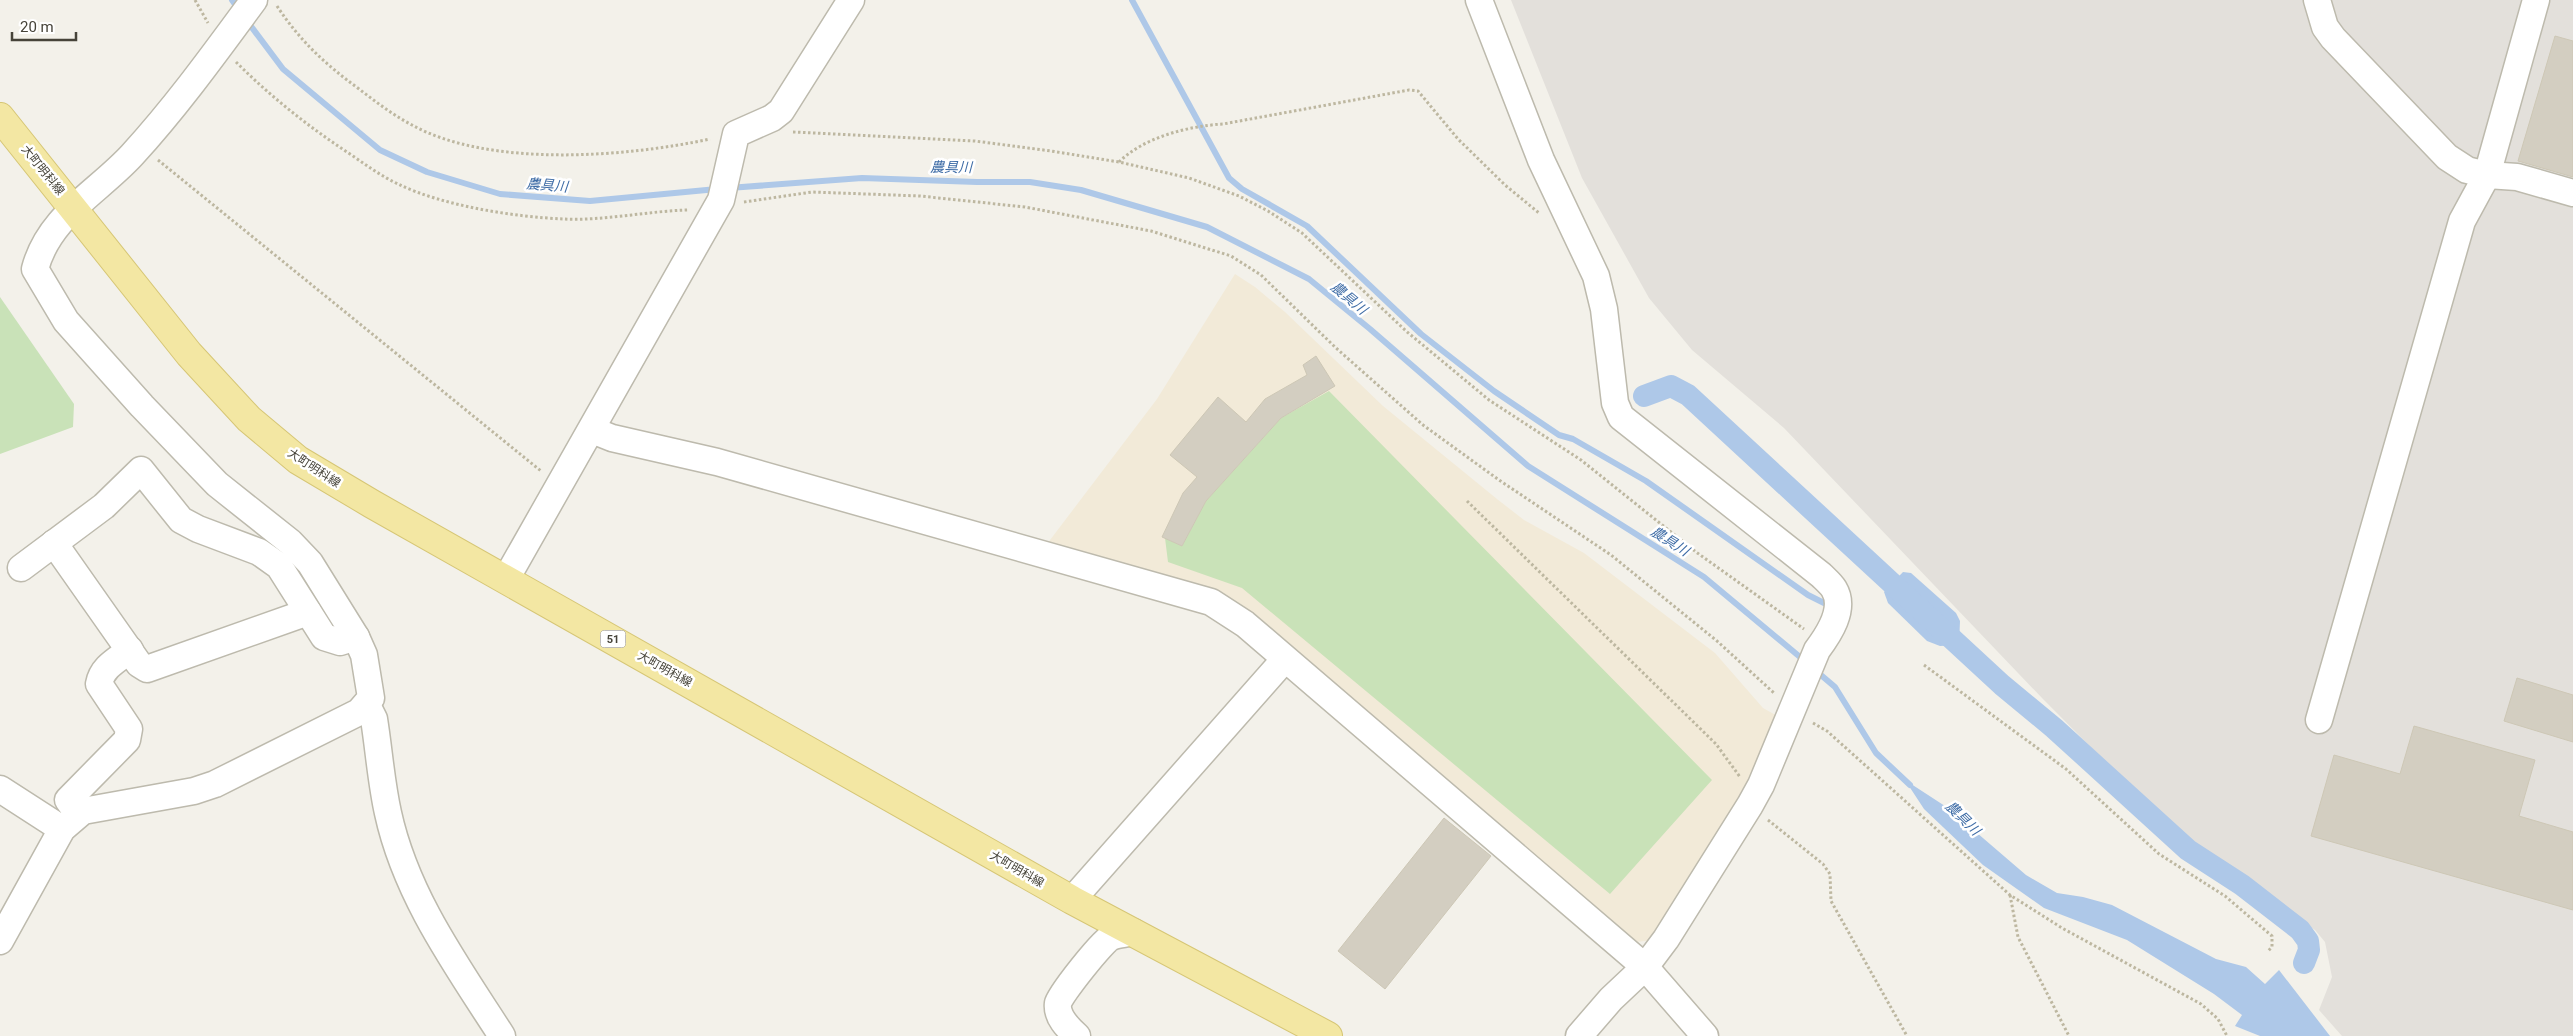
<svg xmlns="http://www.w3.org/2000/svg" width="2573" height="1036" viewBox="0 0 2573 1036" font-family="Roboto,'Noto Sans JP',sans-serif">
  <style>
    .commercial { fill: #f2ead8 }
    .industrial { fill: #e3e0db }
    .green { fill: #c9e2b8 }
    .water { fill: #aec8e8 }
    .lines { fill: none; stroke-linecap: round; stroke-linejoin: round }
    .stream { stroke: #aec8e8; stroke-width: 6 }
    .canal { stroke: #aec8e8; stroke-width: 22 }
    .building { fill: #d3cec1; stroke: #cdc7b5 }
    .minor-casing { stroke: #bdbaad; stroke-width: 29 }
    .major-casing { stroke: #d6c675; stroke-width: 30 }
    .path { stroke: #bdb7a0; stroke-width: 3; stroke-dasharray: 2.5 2.5; stroke-linecap: butt }
    .minor { stroke: #fff; stroke-width: 26 }
    .major { stroke: #f3e7a3; stroke-width: 28 }
    .labels { text-anchor: middle; dominant-baseline: central; stroke-width: 5; stroke-linejoin: round; paint-order: stroke }
    .shield { fill: #fff; stroke: #7e7b74; stroke-width: 1 }
    .shield-label { font-size: 11px; font-weight: bold; fill: #464339 }
    .street-label { font-size: 12px; fill: #464339; stroke: #fff }
    .water-label { font-size: 14px; font-style: italic; fill: #3e6ca6; stroke: #fff }
  </style>
  <rect width="100%" height="100%" fill="#f3f1ea"/>
  <!-- commercial -->
  <polygon class="commercial" points="1235,274 1255,287 1285,312 1383,406 1497,499 1524,520 1584,553 1715,653 1763,708 1781,718 1755,780 1654,940 1627,943 1254,623 1047,544 1157,399"/>
  <!-- industrial -->
  <polygon class="industrial" points="1511,0 2573,0 2573,1036 2342,1036 2319,1010 2332,977 2325,942 2315,930 2178,835 2042,698 1784,428 1692,350 1649,298 1582,178"/>
  <!-- green -->
  <g class="green">
    <polygon points="0,297 74,404 73,427 0,454"/>
    <polygon points="1329,391 1712,780 1610,894 1242,588 1168,562 1165,538 1182,546 1206,501 1281,418"/>
  </g>
  <!-- water -->
  <g class="water">
    <polygon points="1903,572 1911,573 1956,613 1960,621 1959,645 1940,646 1927,641 1888,603 1884,592"/>
    <polygon points="1905,780 1948,808 2026,875 2057,893 2083,897 2112,905 2216,959 2246,967 2265,984 2279,970 2330,1036 2260,1036 2235,1026 2242,1015 2214,994 2127,940 2044,908 1983,865 1924,809"/>
  </g>
  <g class="lines">
    <!-- stream -->
    <g class="stream">
      <polyline points="232,0 239,10"/>
      <polyline points="1132,0 1229,178 1242,189 1307,226 1421,334 1494,391 1559,435 1573,439 1646,481 1808,595 1824,603"/>
      <polyline points="247,21 283,69 380,150 427,172 500,194 590,201 717,189"/>
      <polyline points="729,188 862,178 977,182 1030,182 1081,190 1207,227 1309,279 1370,329 1528,466 1704,577 1806,662"/>
      <polyline points="1815,670 1835,687 1876,753 1910,785"/>
    </g>
    <!-- canal -->
    <polyline class="canal" points="1644,396 1671,386 1688,395 2002,685 2054,728 2188,850 2242,885 2300,930 2308,941 2309,950 2304,963"/>
  </g>
  <!-- building -->
  <g class="building">
    <polygon points="2555,36 2573,41 2573,177 2518,161"/>
    <polygon points="1316,356 1335,386 1281,418 1206,501 1182,546 1162,537 1183,493 1197,477 1170,455 1218,397 1246,422 1265,399 1307,375 1303,365"/>
    <polygon points="2517,678 2573,695 2573,742 2504,721"/>
    <polygon points="2414,726 2535,760 2519,816 2573,832 2573,910 2311,836 2334,755 2400,774"/>
    <polygon points="1444,818 1491,856 1385,989 1338,951"/>
  </g>
  <g class="lines">
    <!-- minor casing -->
    <g class="minor-casing">
      <g id="minor">
        <path d="M1479 0 1541 160 1596 276 1604 309 1615 403 1621 417 1821 575C1825 579 1831 584 1834 589 1846 609 1829 634 1817 650L1761 785 1750 805 1666 939 1645 967 1611 999 1579 1036"/>
        <polyline points="2317,0 2325,27 2333,38 2447,157 2467,170 2487,175 2517,177 2573,193"/>
        <polyline points="592,430 612,438 717,462 1211,602 1245,624 1645,967 1705,1036"/>
        <polyline points="54,543 139,664 147,669 308,612"/>
        <polyline points="21,568 104,506 141,470 181,520 198,529 259,552 279,566 324,637 340,642 356,637"/>
        <polyline points="506,579 721,200 736,134 772,118 781,111 851,0"/>
        <path d="M367 705 374 719C379 750 381 782 388 813 406 896 457 966 502 1036"/>
        <polyline points="2319,720 2462,221 2487,175 2536,0"/>
        <polyline points="0,789 62,829"/>
        <path d="M78 814 68 800 127 740 129 729 99 684C102 667 117 660 130 650"/>
        <polyline points="1072,900 1285,659"/>
        <path d="M0 941 62 829 83 811 194 791 215 784 359 712 371 698 364 655 356 637 310 563 290 542 217 484 142 406 66 321 35 269C49 216 97 193 132 155 176 107 215 53 254 0"/>
        <path d="M1077 1036C1068 1028 1056 1017 1058 1003 1059 996 1104 939 1111 937 1117 934 1127 934 1133 932"/>
      </g>
    </g>
    <!-- major casing -->
    <g class="major-casing">
      <polyline id="major" points="0,117 189,354 249,419 298,460 372,504 1072,900 1328,1036"/>
    </g>
    <!-- path -->
    <g class="path">
      <polyline points="195,0 208,23"/>
      <path d="M277 6C300 41 325 64 359 89 376 102 393 115 412 125 490 168 626 157 710 139"/>
      <path d="M236 62C271 97 309 127 350 154 366 165 381 176 398 184 443 206 515 217 564 219 603 221 648 211 688 210"/>
      <polyline points="793,132 975,141 1051,151 1119,162 1189,178 1239,196 1268,211 1302,233 1406,331 1489,400 1581,460 1696,552 1804,629"/>
      <polyline points="158,160 541,471"/>
      <path d="M1119 162C1144 137 1189 126 1223 124L1409 90 1418 91 1458 139 1505 185 1539 213"/>
      <polyline points="744,202 812,192 920,196 1025,207 1151,231 1231,256 1261,275 1336,348 1423,425 1499,480 1611,555 1717,641 1774,693"/>
      <polyline points="1467,501 1716,744 1740,777"/>
      <polyline points="1924,665 2066,769 2159,854 2225,896 2272,936 2272,947 2268,951"/>
      <polyline points="1813,723 1827,731 2010,895 2062,928 2201,1004 2218,1019 2227,1036"/>
      <polyline points="1768,820 1823,864 1830,874 1831,901 1907,1036"/>
      <polyline points="2010,895 2018,937 2069,1036"/>
    </g>
    <!-- minor -->
    <use href="#minor" class="minor"/>
    <!-- major -->
    <use href="#major" class="major"/>
  </g>
  <g class="labels">
    <!-- shield labels -->
    <rect class="shield" x="600.5" y="630.5" width="25" height="17" rx="4"/>
    <g class="shield-label">
      <text x="613" y="639">51</text>
    </g>
    <!-- street labels -->
    <g class="street-label">
      <text transform="translate(43 170) rotate(51)">大町明科線</text>
      <text transform="translate(314 468) rotate(33)">大町明科線</text>
      <text transform="translate(665 669) rotate(29)">大町明科線</text>
      <text transform="translate(1017 869) rotate(30)">大町明科線</text>
    </g>
    <!-- water labels -->
    <g class="water-label">
      <text transform="translate(951 167) rotate(1)">農具川</text>
      <text transform="translate(547 185) rotate(5)">農具川</text>
      <text transform="translate(1349 298) rotate(40)">農具川</text>
      <text transform="translate(1670 541) rotate(32)">農具川</text>
      <text transform="translate(1963 818) rotate(44)">農具川</text>
    </g>
  </g>
  <!-- scale -->
  <path d="M12 32v8h64v-8" fill="none" stroke="#464339" stroke-width="2.5"/>
  <text x="20" y="32" font-size="15" fill="#464339" stroke="#ffffff" stroke-width="4" paint-order="stroke">20 m</text>
</svg>
